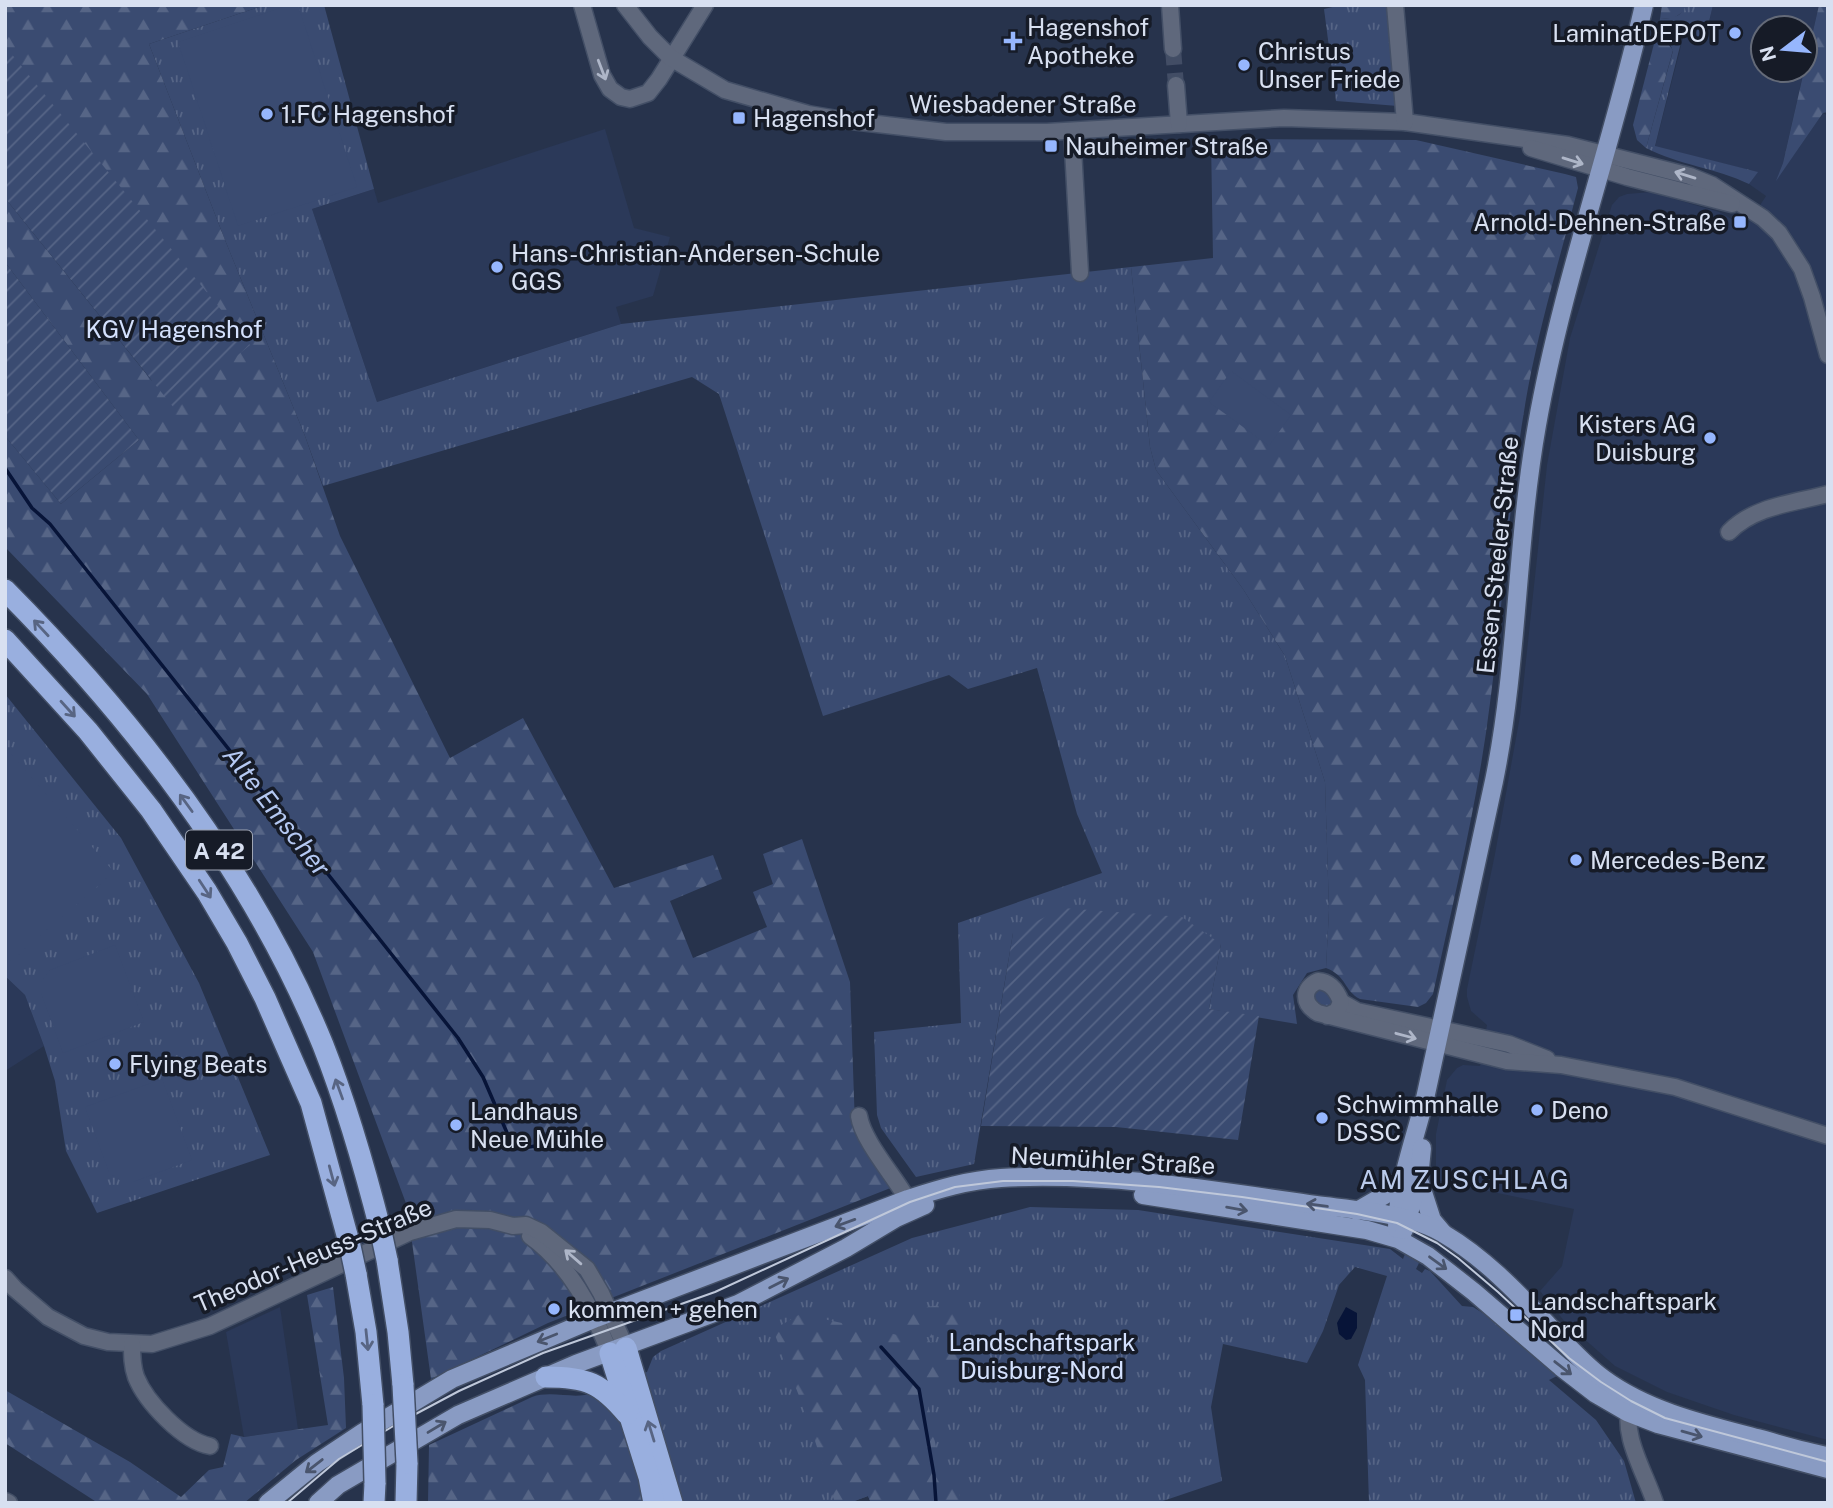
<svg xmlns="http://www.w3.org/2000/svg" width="1833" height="1508" viewBox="0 0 1833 1508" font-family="'Public Sans',sans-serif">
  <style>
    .built { fill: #2b3959 }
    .grass { fill: url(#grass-tufts) }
    .forest { fill: url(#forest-firs) }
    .garden { fill: url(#garden-furrows) }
    .pitch { fill: #3a4b71 }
    .water { fill: #071438 }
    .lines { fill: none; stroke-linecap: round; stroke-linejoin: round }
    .stream { stroke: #071438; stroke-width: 3.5 }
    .minor-tunnel { stroke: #424d65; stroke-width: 16; stroke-dasharray: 16 8; stroke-linecap: butt }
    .minor-casing { stroke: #434f66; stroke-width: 19 }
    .major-casing { stroke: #434f66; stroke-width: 21 }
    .highway-casing { stroke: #434f66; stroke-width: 24 }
    .minor { stroke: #5f687c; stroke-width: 16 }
    .major { stroke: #899bc3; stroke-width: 18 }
    .highway { stroke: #99afdf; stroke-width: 21 }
    .tram { stroke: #bfc8da; stroke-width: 2 }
    .highway-bridge-casing { stroke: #434f66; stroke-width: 24; stroke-linecap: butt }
    .highway-bridge { stroke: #99afdf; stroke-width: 21 }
    .oneway { stroke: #aeb6c8 }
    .oneway2 { stroke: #586583 }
    .oneway3 { stroke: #4a556d }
    .poi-dot { fill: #96b6fd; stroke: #161b27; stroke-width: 2.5 }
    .labels { text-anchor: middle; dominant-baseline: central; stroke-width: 7; stroke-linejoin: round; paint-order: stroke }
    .shield { fill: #161b27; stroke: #9ea5b4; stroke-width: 2 }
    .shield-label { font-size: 23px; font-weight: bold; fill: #d8e0f1 }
    .poi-label { font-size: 24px; fill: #d8e0f1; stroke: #161b27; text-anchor: start }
    .street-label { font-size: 24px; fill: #d8e0f1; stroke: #161b27 }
    .park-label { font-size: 24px; fill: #d4e1fd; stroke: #161b27 }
    .water-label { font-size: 26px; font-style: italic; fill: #b5c9f3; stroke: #161b27 }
    .neighbourhood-label { font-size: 26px; letter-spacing: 2px; fill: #bbcbeb; stroke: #161b27 }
  </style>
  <defs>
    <pattern id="grass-tufts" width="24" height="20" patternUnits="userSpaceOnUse" patternTransform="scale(1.75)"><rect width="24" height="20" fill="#3a4b71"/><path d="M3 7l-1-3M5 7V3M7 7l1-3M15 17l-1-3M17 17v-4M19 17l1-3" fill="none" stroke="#566586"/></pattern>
    <pattern id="forest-firs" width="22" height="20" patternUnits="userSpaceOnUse" patternTransform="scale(1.75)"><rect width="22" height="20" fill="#3a4b71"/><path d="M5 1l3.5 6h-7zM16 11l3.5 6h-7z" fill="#566586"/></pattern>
    <pattern id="garden-furrows" width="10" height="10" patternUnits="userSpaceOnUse" patternTransform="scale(1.75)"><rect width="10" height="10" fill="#3a4b71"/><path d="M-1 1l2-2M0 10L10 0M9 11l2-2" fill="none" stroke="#566586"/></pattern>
  </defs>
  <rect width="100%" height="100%" fill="#27334c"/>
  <!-- built -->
  <g class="built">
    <polygon points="1713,5 1819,5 1805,66 1805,28 1763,28 1763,70 1804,70 1783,163 1778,177 1823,113 1828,116 1828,1440 1734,1415 1667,1392 1615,1366 1565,1322 1540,1291 1562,1266 1574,1209 1436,1180 1436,1134 1447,1080 1457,1068 1463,1065 1480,1066 1487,1025 1471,1011 1467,997 1467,989 1495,854 1520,716 1547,465 1570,338 1612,205 1619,197 1627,194 1651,192 1719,212 1746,227 1766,196 1749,184 1757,172 1655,147 1684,34 1705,38"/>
    <polygon points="605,129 634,228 670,237 653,296 616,307 621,324 377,402 312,209 374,189 378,203"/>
    <polygon points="5,976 25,995 44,1046 5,1071"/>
    <polygon points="280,1307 298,1429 244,1437 226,1332"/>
  </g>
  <!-- grass -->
  <g class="grass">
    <polygon points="265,5 324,5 374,189 312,209 377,402 621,324 1131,267 1150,447 1156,470 1243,589 1285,656 1325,782 1329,910 1326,968 1307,973 1293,995 1297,1024 1209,1009 1221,944 1013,933 974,1164 916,1177 881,1128 877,1115 874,1032 961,1023 958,923 1102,873 1077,814 1037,668 968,689 949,675 823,716 719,394 692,377 323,486 305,436 225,240 149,44"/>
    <polygon points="1341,5 1388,5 1398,106 1336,101 1324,9"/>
    <path d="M1685 5H1713L1705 38 1683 34 1655 146 1758 172 1749 184C1716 168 1679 165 1646 148L1673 51 1670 44 1656 36 1660 19C1671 18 1682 18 1685 5Z"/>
    <polygon points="5,694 121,838 199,983 270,1155 97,1213 66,1151 55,1081 44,1046 25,995 5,976"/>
    <polygon points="1324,987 1334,1003 1328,1008 1318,1005 1313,1000 1314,991"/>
    <polygon points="1030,1207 1138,1210 1390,1249 1403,1259 1405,1254 1419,1263 1416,1269 1422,1273 1425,1269 1430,1271 1462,1306 1473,1307 1489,1317 1557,1376 1549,1380 1596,1420 1624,1461 1636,1503 1369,1503 1365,1380 1358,1365 1387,1276 1355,1267 1339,1285 1323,1331 1307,1363 1223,1344 1211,1407 1222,1481 1157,1503 871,1503 868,1496 849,1503 681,1503 680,1493 643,1373 647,1372 653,1357 661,1351 912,1238"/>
  </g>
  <!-- forest -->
  <g class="forest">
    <polygon points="5,5 265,5 149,44 225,240 305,436 340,536 450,758 523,718 614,888 713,855 722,879 670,901 693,958 767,927 753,892 773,884 763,854 802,839 850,982 855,1126 893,1187 548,1323 431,1379 407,1206 313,952 147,694 5,547 5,436 61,504 139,440 5,262 5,198 152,381 5,48"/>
    <polygon points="1662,5 1685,5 1684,11 1674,18 1660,19"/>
    <polygon points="1819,5 1828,5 1828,112 1823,113 1776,181 1783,163"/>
    <polygon points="1656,36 1665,40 1673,50 1646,148 1637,140 1633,125"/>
    <path d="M1211 139 1416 140 1565 174 1576 177 1578 188C1561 254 1541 320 1528 388 1509 492 1504 598 1490 703 1478 801 1454 898 1433 994L1426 1003 1418 1007 1360 999C1344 991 1347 976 1326 968L1329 910 1325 782 1285 656 1243 589 1156 470 1150 447 1131 267 1213 258Z"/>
    <polygon points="333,1287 344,1378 346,1428 296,1460 244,1503 98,1503 5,1443 5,1390 130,1462 181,1497 209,1470 223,1467 231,1434 244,1437 328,1425 307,1295"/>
    <polygon points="941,1305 955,1308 970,1329 973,1345 940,1338 926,1307"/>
    <polygon points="921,1309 933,1338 899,1330 903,1320"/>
    <polygon points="800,1314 935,1343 941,1374 926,1397 941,1472 957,1479 961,1503 871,1503 868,1496 849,1503 835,1503 807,1416 773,1330"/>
    <path d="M949 1347 967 1350C965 1362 958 1366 947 1371L944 1351Z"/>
    <path d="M593 1393 621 1419 646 1503H428L429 1445 532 1397C552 1390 574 1400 593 1393Z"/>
  </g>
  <!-- garden -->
  <g class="garden">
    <polygon points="5,46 250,345 174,408 5,198"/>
    <polygon points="5,262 139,440 61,504 5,436"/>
    <polygon points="1063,908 1182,917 1221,944 1209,1009 1259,1016 1238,1140 1116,1127 981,1126 1013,933"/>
  </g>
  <!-- pitch -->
  <g class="pitch">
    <polygon points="289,5 298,5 357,187 238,226 178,42"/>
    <polygon points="1231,371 1291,415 1269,446 1209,402"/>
    <polygon points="5,747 114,872 11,961 5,954"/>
    <polygon points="115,945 144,1022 63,1053 41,993 41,982 50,970"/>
    <polygon points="162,1079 192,1160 133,1182 122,1182 109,1172 85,1107"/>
  </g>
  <!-- water -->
  <polygon class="water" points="1346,1307 1357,1313 1357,1328 1351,1339 1346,1340 1339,1334 1337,1323"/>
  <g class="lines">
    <!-- stream -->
    <g class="stream">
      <polyline points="5,468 32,508 50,524 458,1038 483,1077 514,1149 536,1146"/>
      <polyline points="881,1347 919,1389 934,1475 936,1503"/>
    </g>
    <!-- minor-tunnel -->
    <polyline class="minor-tunnel" points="1173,49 1176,85"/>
    <!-- minor casing -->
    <g class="minor-casing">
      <g id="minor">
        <polyline points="582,5 602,75 610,89 621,97 630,99 648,93 659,79 705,5"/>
        <polyline points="625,5 650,37 671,58 725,90 808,114 843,120 946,132 1047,132 1284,118 1405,122 1568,145 1690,176 1712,185 1763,218 1779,233 1802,269 1812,297 1828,355"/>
        <polyline points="1170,5 1173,49"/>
        <polyline points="1395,5 1405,122"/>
        <polyline points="1176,85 1179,124"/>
        <polyline points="1072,131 1080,273"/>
        <polyline points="1531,148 1627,177 1732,204"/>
        <path d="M1729 532C1754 506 1794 503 1828 494"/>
        <polyline points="1341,1002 1357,1011 1509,1044 1547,1059"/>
        <path d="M1327 1016 1337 1011 1341 1002C1337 991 1331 982 1318 981 1302 988 1302 1004 1318 1013L1507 1061 1561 1065 1675 1087 1828 1136"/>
        <path d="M859 1116C863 1143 900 1182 913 1209"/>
        <path d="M530 1236C570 1265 592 1309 610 1353"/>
        <polyline points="5,1278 15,1289 48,1317 84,1336 108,1342 152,1344 210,1326 410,1232 456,1219 490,1220 513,1226 526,1225 541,1232 587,1269 601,1293 626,1348"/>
        <path d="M132 1344C132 1355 132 1366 136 1377 146 1402 183 1441 210 1446"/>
        <path d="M1631 1402C1620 1434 1645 1472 1655 1503"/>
        <polyline points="5,1501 9,1503"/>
      </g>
    </g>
    <!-- major casing -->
    <g class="major-casing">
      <g id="major">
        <polyline points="1420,1183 1432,1220 1443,1233"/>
        <polyline points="1143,1195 1367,1230 1398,1239 1428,1256 1474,1292 1561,1367 1596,1394 1627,1412 1658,1424 1828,1469"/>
        <polyline points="1357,1211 1390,1192 1405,1175"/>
        <path d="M1397 1229C1397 1184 1416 1137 1426 1094 1449 989 1472 885 1494 781 1518 664 1516 543 1537 425 1562 283 1612 146 1644 5"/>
        <polyline points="1404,1230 1419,1179 1422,1148"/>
        <path d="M268 1503 317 1463 362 1433 452 1379 596 1318 908 1199C939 1189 968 1180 1001 1178 1104 1172 1214 1190 1316 1205 1355 1210 1411 1213 1444 1234 1483 1257 1516 1291 1547 1324 1565 1343 1583 1364 1604 1379 1649 1412 1708 1425 1761 1439 1783 1445 1805 1452 1828 1456"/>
        <polyline points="318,1503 338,1485 458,1415 576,1364 738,1304 846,1248 896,1218 925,1205"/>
      </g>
    </g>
    <!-- highway casing -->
    <g class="highway-casing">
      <g id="highway">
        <path d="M5 590C135 721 253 873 323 1045 347 1106 365 1169 381 1232"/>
        <polyline points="5,640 88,731 151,810 207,892 237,943 265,998 311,1103 350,1246"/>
        <polyline points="387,1260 398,1332 403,1385"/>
        <polyline points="356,1274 366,1332 373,1405"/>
        <polyline points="626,1348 672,1503"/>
        <polyline points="610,1353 649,1477 654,1503"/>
        <path d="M546 1377C587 1377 601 1383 627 1414"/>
        <polyline points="374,1503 375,1483"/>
        <polyline points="406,1503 407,1463"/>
      </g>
    </g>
    <!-- minor -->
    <use href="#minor" class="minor"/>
    <!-- major -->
    <use href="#major" class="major"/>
    <!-- highway -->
    <use href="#highway" class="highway"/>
    <!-- tram -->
    <polyline class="tram" points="287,1503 339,1459 395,1425 459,1391 543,1353 715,1292 910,1202 955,1187 1003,1181 1073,1181 1159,1187 1242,1197 1357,1214 1397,1223 1437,1243 1458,1258 1498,1292 1569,1358 1601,1382 1631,1401 1665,1418 1828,1462"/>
    <!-- highway-bridge casing -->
    <g class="highway-bridge-casing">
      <g id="highway-bridge">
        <polyline points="381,1232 387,1260"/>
        <polyline points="350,1246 356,1274"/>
        <polyline points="403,1385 407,1463"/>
        <polyline points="373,1405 375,1483"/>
      </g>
    </g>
    <!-- highway-bridge -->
    <use href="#highway-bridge" class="highway-bridge"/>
  </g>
  <!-- one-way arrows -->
  <defs><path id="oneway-shaft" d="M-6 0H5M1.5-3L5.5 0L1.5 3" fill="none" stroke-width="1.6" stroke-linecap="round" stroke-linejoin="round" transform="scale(1.75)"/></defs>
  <g class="oneway">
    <use href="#oneway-shaft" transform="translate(602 70) rotate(69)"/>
    <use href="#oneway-shaft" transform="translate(1573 161) rotate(17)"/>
    <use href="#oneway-shaft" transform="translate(1685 175) rotate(-163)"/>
    <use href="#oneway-shaft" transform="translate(1406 1036) rotate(15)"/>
    <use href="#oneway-shaft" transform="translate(573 1257) rotate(-139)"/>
  </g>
  <g class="oneway2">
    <use href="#oneway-shaft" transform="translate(41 628) rotate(-133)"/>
    <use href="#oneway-shaft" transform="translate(68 709) rotate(48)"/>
    <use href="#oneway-shaft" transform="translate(186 803) rotate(-126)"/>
    <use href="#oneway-shaft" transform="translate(205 889) rotate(57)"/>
    <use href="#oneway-shaft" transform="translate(339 1089) rotate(-110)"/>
    <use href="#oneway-shaft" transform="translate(332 1176) rotate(75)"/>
    <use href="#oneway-shaft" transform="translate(367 1340) rotate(84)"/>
    <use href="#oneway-shaft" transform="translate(651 1431) rotate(-107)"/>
  </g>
  <g class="oneway3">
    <use href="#oneway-shaft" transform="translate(1317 1205) rotate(-172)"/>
    <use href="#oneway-shaft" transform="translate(1237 1209) rotate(10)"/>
    <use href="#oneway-shaft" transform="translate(845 1223) rotate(160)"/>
    <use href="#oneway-shaft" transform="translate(1438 1263) rotate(36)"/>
    <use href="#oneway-shaft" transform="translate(779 1283) rotate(-27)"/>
    <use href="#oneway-shaft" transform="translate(547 1338) rotate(158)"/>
    <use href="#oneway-shaft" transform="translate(1563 1368) rotate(38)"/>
    <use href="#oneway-shaft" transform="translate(437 1427) rotate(-31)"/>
    <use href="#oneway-shaft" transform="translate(1692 1434) rotate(16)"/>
    <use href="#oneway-shaft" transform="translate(314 1466) rotate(142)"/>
  </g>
  <!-- markers -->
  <g class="poi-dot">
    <circle cx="1735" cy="33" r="7"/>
    <path d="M1009.5 30.5h7v7h7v7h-7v7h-7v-7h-7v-7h7z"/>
    <circle cx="1244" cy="65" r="7"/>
    <circle cx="267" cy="114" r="7"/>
    <rect x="732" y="111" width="14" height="14" rx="3.5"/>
    <rect x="1044" y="139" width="14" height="14" rx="3.5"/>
    <rect x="1733" y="215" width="14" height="14" rx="3.5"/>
    <circle cx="497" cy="267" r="7"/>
    <circle cx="1710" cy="438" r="7"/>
    <circle cx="1576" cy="860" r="7"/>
    <circle cx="115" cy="1064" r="7"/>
    <circle cx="1537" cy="1110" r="7"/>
    <circle cx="1322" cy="1118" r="7"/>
    <circle cx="456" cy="1125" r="7"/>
    <circle cx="554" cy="1309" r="7"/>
    <rect x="1509" y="1308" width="14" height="14" rx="3.5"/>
  </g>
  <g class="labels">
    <!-- shield labels -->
    <rect class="shield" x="186" y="830.5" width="66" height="39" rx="5"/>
    <g class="shield-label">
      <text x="219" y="850">A 42</text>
    </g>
    <!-- poi labels -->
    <g class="poi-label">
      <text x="1027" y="27">Hagenshof<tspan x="1027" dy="28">Apotheke</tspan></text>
      <text x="1721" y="33" text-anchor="end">LaminatDEPOT</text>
      <text x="1258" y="51">Christus<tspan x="1258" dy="28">Unser Friede</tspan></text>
      <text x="281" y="114">1.FC Hagenshof</text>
      <text x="753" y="118">Hagenshof</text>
      <text x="1065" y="146">Nauheimer Straße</text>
      <text x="1726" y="222" text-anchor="end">Arnold-Dehnen-Straße</text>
      <text x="511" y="253">Hans-Christian-Andersen-Schule<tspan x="511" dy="28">GGS</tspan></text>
      <text x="1696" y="424" text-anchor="end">Kisters AG<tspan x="1696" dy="28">Duisburg</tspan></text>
      <text x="1590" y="860">Mercedes-Benz</text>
      <text x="129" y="1064">Flying Beats</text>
      <text x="1336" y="1104">Schwimmhalle<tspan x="1336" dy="28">DSSC</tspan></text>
      <text x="1551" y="1110">Deno</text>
      <text x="470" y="1111">Landhaus<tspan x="470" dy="28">Neue Mühle</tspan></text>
      <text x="1530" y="1301">Landschaftspark<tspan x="1530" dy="28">Nord</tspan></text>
      <text x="568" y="1309">kommen + gehen</text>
    </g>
    <!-- street labels -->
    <g class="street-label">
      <text x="1023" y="104">Wiesbadener Straße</text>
      <text transform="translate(1497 555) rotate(-84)">Essen-Steeler-Straße</text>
      <text transform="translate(1113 1160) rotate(3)">Neumühler Straße</text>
      <text transform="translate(313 1255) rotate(-23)">Theodor-Heuss-Straße</text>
    </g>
    <!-- park labels -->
    <g class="park-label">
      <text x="174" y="329">KGV Hagenshof</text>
      <text x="1042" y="1342">Landschaftspark<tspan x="1042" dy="28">Duisburg-Nord</tspan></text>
    </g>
    <!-- water labels -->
    <g class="water-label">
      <text transform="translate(277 811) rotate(52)">Alte Emscher</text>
    </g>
    <!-- neighbourhood labels -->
    <g class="neighbourhood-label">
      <text x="1465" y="1179">AM ZUSCHLAG</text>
    </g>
  </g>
  <!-- border -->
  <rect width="1833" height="1508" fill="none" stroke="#d8e0f1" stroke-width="14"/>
  <!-- north arrow -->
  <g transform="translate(1784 49) rotate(254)"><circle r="33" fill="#161b27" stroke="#646a78" stroke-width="2"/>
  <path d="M0-5L12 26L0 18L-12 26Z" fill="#96b6fd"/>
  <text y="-10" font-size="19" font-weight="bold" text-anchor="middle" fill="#d8e0f1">N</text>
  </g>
</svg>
